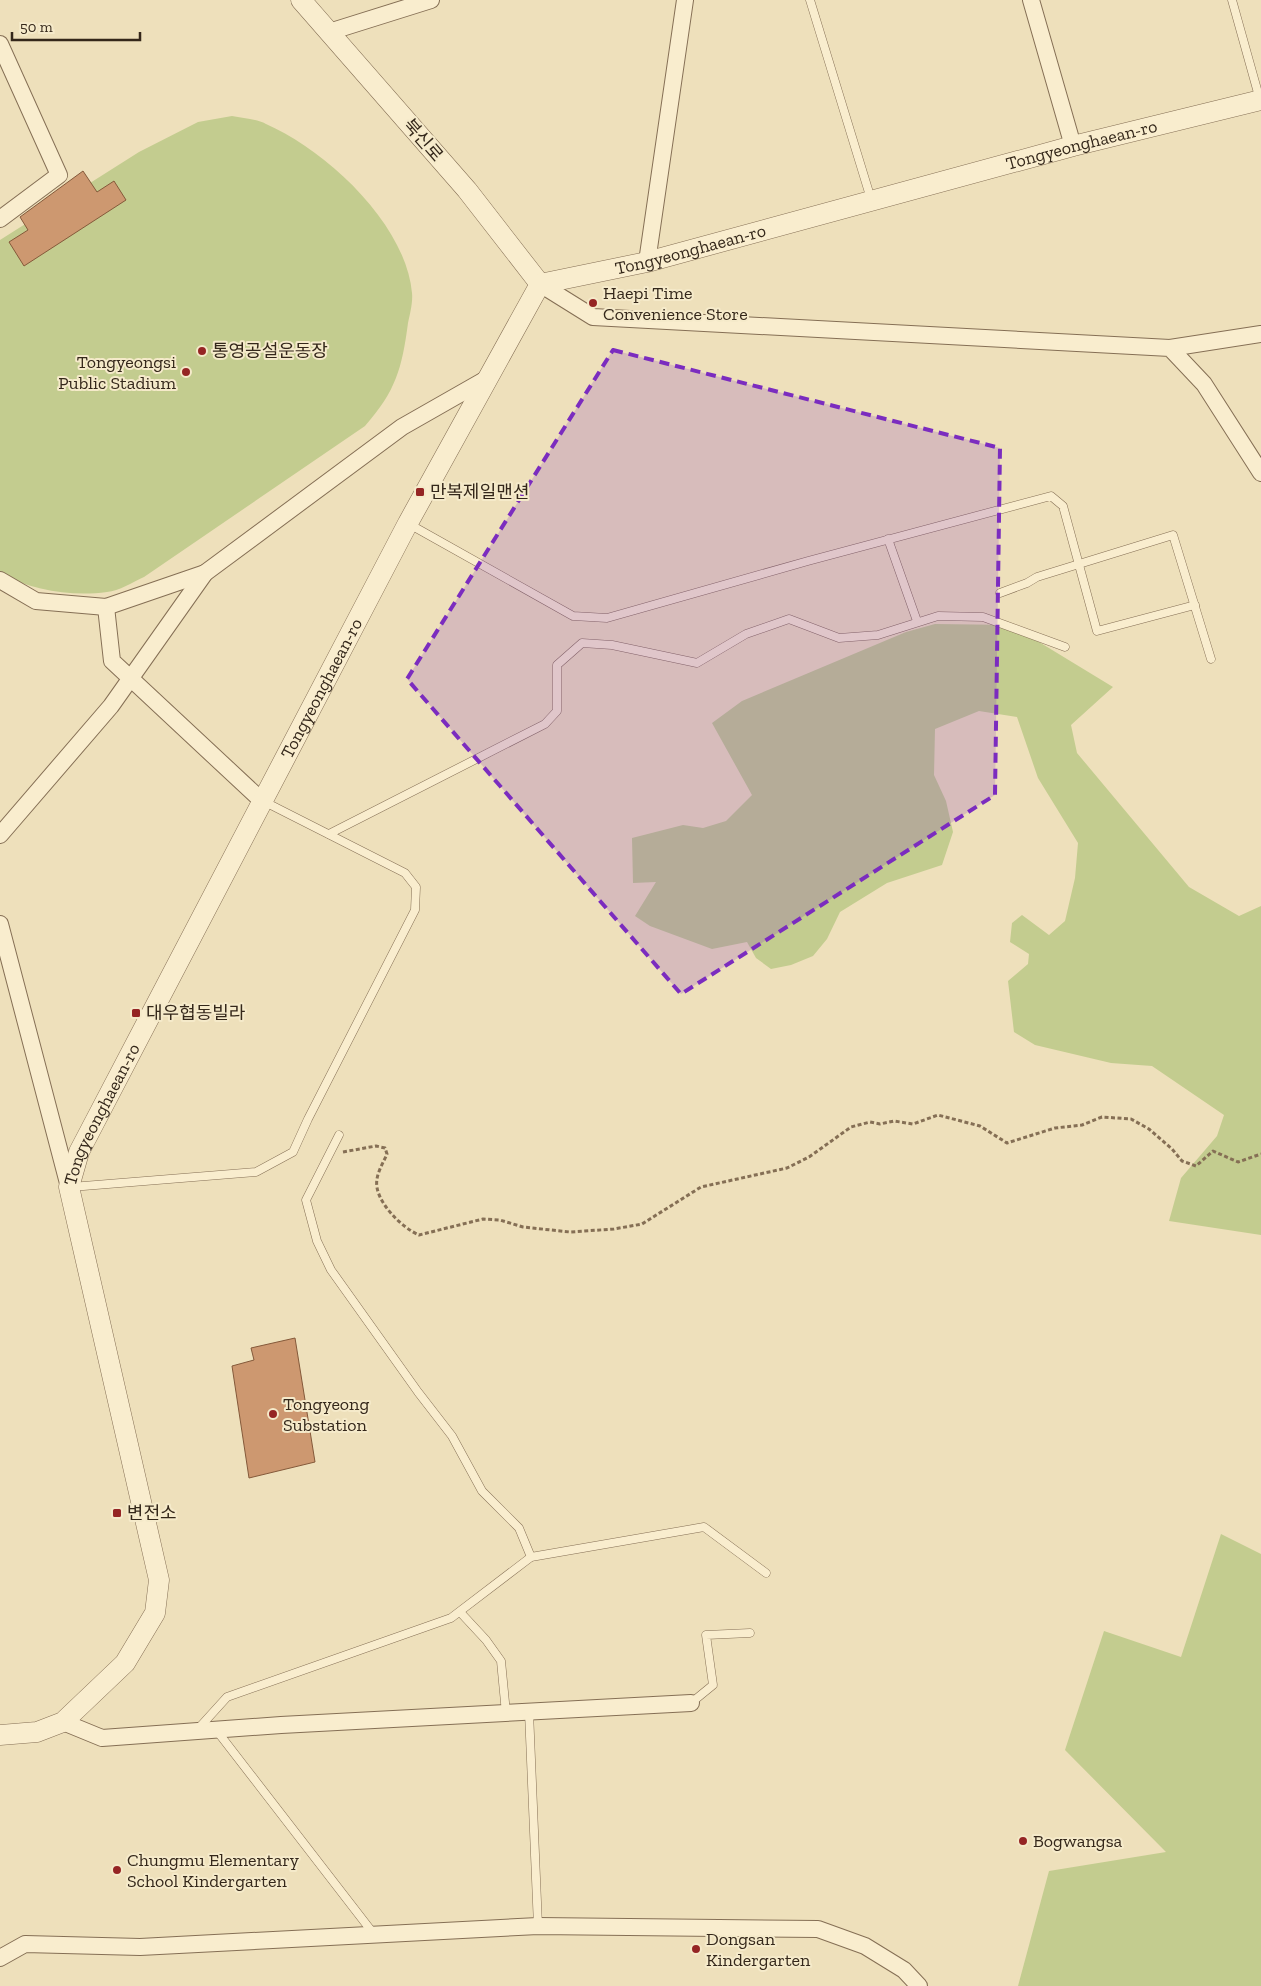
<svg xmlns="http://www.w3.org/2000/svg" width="1261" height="1986" viewBox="0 0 1261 1986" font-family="'Zilla Slab','Noto Sans KR',serif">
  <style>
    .green { fill: #c3cc8f }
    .building { fill: #cd9870; stroke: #84593a }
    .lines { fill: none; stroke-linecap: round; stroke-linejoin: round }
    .service-casing { stroke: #856f55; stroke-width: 9 }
    .minor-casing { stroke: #856f55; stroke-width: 18 }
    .tertiary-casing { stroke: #856f55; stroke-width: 21 }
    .path { stroke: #856f55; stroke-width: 3; stroke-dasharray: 4 2.5; stroke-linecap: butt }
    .service { stroke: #f9edce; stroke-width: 8 }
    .minor { stroke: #f9edce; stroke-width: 16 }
    .tertiary { stroke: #f9edce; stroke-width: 20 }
    .marked { fill: #7b2cbf; fill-opacity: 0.2; stroke: #7b2cbf; stroke-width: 4; stroke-dasharray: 10 6; stroke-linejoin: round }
    .poi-dot { fill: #952524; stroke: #f5eaca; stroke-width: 2 }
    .labels { text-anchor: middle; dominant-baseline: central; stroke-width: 4; stroke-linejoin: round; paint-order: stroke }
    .street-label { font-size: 18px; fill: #34271a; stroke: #f5eaca }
    .poi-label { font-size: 18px; fill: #34271a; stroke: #f5eaca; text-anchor: start }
  </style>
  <rect width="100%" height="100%" fill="#eee0bb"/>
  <!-- green -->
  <g class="green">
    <path d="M232 116C243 118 256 119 266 124 326 150 406 224 412 293 413 302 410 314 408 323 402 368 396 391 365 426L144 577C133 582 119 591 107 592 71 597 33 590 0 574V240L139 152 198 122Z"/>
    <polygon points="935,624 1011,625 1113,687 1071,725 1077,753 1189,887 1239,916 1261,906 1261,1235 1169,1221 1181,1178 1217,1136 1224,1115 1152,1066 1111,1063 1035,1045 1014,1032 1008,981 1028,964 1029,954 1010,942 1012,923 1022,915 1049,935 1065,921 1075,878 1078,843 1038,778 1017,717 979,711 935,729 934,775 946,801 953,832 942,865 887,883 840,912 827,939 813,956 791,965 771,969 756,958 747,942 712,949 650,926 635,916 656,882 633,883 632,838 683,825 703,828 726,821 752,795 712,723 742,701 906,632"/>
    <polygon points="1221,1534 1261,1554 1261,1986 1018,1986 1049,1871 1166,1852 1065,1750 1104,1631 1181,1657"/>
  </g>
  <!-- building -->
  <g class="building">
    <polygon points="83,171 97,192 114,181 126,200 24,266 9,242 28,230 20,217"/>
    <polygon points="295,1338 315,1462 249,1478 232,1366 254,1360 251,1348"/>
  </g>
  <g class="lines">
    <!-- service casing -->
    <g class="service-casing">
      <g id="service">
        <polyline points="810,0 871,199"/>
        <polyline points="1232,0 1260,100"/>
        <polyline points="409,524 573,616 607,618 808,561 1051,496 1063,506 1097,631 1195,605"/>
        <polyline points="888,539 917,621"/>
        <polyline points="1000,593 1027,583 1037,577 1173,535 1211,659"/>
        <polyline points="329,834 545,724 557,711 557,665 582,643 612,645 697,663 746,634 789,619 839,638 878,635 938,616 983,617 1065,647"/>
        <polyline points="339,1135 306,1200 317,1241 331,1270 418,1392 452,1436 482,1491 519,1528 531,1557"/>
        <polyline points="71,1187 256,1172 293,1152 308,1119 415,910 416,887 405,873 263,801"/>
        <polyline points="460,1612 486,1640 501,1661 506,1713"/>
        <polyline points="691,1703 713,1685 706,1635 750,1633"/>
        <polyline points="529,1712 538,1926"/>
        <polyline points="198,1729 227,1697 451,1618 531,1557 704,1527 766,1573"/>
        <polyline points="217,1731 373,1933"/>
      </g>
    </g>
    <!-- minor casing -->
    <g class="minor-casing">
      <g id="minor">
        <polyline points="1031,0 1073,146"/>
        <polyline points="329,32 431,0"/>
        <polyline points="0,44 59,175 0,219"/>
        <polyline points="647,262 685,0"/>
        <polyline points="540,284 593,317 1170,348 1204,384 1261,473"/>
        <polyline points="1170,348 1261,334"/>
        <polyline points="0,580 36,601 106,607 205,573"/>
        <polyline points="106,607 112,661 262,801"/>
        <polyline points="0,835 111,706 205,573 402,427 488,378"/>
        <polyline points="0,924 69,1187"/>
        <polyline points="63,1722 102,1738 281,1725 691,1703"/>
        <polyline points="0,1958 25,1944 140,1947 538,1926 818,1929 865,1946 904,1970 919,1986"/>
      </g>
    </g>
    <!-- tertiary casing -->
    <g class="tertiary-casing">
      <g id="tertiary">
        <polyline points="301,0 467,190 540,284"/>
        <path id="s1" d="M0 1735 37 1732 63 1722 125 1663 155 1613 159 1580 69 1187 79 1152 408 523 540 284 647 262 1073 146 1261 100"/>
      </g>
    </g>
    <!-- path -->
    <path class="path" d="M343 1152 376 1146 385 1148 387 1154C384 1161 378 1171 377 1179 373 1200 402 1228 419 1235L483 1219 500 1220 523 1227 570 1232 614 1229 642 1224 701 1187 787 1168 809 1157 851 1127 870 1122 880 1124 894 1121 913 1124 938 1115 980 1126 1007 1143 1055 1128 1082 1125 1102 1117 1131 1119 1149 1129 1172 1149 1182 1161 1196 1166 1213 1151 1238 1162 1261 1154"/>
    <!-- service -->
    <use href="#service" class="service"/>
    <!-- minor -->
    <use href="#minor" class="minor"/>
    <!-- tertiary -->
    <use href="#tertiary" class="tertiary"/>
  </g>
  <!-- marked area -->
  <path class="marked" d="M613 350 1000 448 995 795 681 994 407 679Z"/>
  <!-- markers -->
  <g class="poi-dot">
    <circle cx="593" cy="303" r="5"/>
    <circle cx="202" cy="351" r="5"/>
    <circle cx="186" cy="372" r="5"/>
    <rect x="415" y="487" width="10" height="10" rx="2.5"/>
    <rect x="131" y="1008" width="10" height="10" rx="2.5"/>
    <circle cx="273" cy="1414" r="5"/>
    <rect x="112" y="1508" width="10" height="10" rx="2.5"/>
    <circle cx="1023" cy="1841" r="5"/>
    <circle cx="117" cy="1870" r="5"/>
    <circle cx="696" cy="1949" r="5"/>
  </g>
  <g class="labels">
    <!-- street labels -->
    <g class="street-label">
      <text transform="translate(423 140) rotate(49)">북신로</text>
      <text stroke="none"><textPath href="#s1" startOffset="2224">Tongyeonghaean-ro</textPath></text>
      <text stroke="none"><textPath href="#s1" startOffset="1819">Tongyeonghaean-ro</textPath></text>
      <text stroke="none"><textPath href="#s1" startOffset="1205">Tongyeonghaean-ro</textPath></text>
      <text stroke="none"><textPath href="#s1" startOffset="725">Tongyeonghaean-ro</textPath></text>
    </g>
    <!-- poi labels -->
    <g class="poi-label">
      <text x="603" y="293">Haepi Time<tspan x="603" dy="21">Convenience Store</tspan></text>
      <text x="212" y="351">통영공설운동장</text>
      <text x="176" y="362" text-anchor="end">Tongyeongsi<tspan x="176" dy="21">Public Stadium</tspan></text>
      <text x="430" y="492">만복제일맨션</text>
      <text x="146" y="1013">대우협동빌라</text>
      <text x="283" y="1404">Tongyeong<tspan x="283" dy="21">Substation</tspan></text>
      <text x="127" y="1513">변전소</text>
      <text x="1033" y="1841">Bogwangsa</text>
      <text x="127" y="1860">Chungmu Elementary<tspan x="127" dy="21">School Kindergarten</tspan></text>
      <text x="706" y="1939">Dongsan<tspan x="706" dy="21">Kindergarten</tspan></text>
    </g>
  </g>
  <!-- scale -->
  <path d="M12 32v8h128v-8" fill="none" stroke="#34271a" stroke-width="2.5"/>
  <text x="20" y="32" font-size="15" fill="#34271a" stroke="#f5eaca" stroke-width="4" paint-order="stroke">50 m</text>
</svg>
